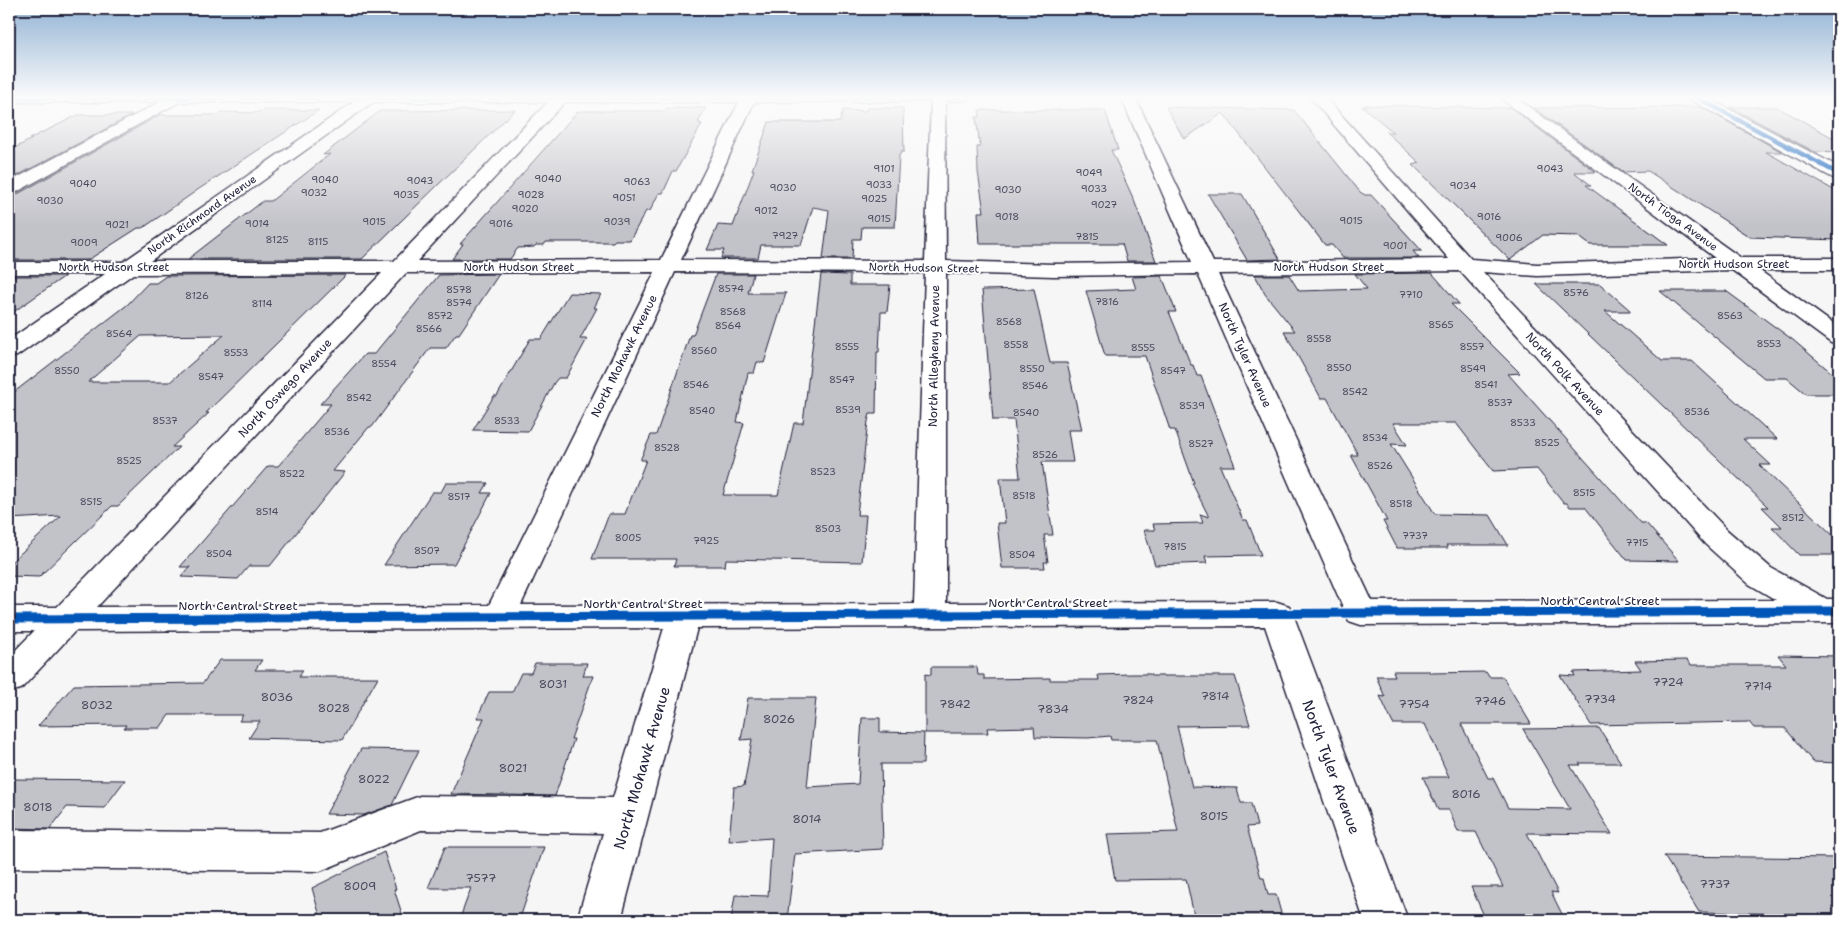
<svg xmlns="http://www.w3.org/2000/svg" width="1848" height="929" viewBox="0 0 1848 929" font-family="'Shantell Sans',sans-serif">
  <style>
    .building { fill: #c2c2c9; stroke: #22223b; fill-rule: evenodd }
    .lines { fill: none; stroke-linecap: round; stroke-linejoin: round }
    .minor-casing { stroke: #22223b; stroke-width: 3 }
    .minor { fill: #fff; fill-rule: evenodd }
    .cycleway-far1-casing { stroke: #fff; stroke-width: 6 }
    .cycleway-casing { stroke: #fff; stroke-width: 12 }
    .cycleway-far1 { stroke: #0057b8; stroke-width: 4.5 }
    .cycleway { stroke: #0057b8; stroke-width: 9 }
    .labels { text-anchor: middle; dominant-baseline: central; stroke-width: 4; stroke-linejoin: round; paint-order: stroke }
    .number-label { font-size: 10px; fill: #4a4a5e }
    .far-street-label { font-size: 11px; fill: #22223b; stroke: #fff }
    .street-label { font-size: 12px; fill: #22223b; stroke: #fff }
    .near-number-label { font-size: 12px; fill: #4a4a5e }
    .near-street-label { font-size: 15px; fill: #22223b; stroke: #fff }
  </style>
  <rect width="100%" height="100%" fill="#f6f6f7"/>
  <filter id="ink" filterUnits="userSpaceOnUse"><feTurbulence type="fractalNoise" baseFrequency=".02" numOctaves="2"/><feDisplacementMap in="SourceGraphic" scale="10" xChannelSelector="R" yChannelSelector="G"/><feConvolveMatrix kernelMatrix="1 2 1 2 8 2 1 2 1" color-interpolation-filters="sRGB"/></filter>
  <g filter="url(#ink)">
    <!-- building -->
    <g class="building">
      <polygon points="1365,105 1511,108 1596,172 1574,172 1591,185 1586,185 1668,245 1590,245 1578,236 1543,235 1510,260 1413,165 1420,163 1386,132 1393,132 1362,106 1366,106"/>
      <polygon points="1166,107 1294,110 1360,192 1365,195 1371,195 1422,251 1413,251 1419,258 1343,258 1332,245 1325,245 1223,113 1184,139"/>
      <polygon points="1701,107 1782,152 1766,152 1839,193 1839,240 1750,237 1648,171 1623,172 1534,108"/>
      <polygon points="1730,107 1777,107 1839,141 1839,153 1815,152"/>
      <polygon points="667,108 706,108 698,122 700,122 699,124 702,124 676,171 673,171 663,193 659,193 650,211 646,211 630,240 615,240 613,242 546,242 544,245 536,245 534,247 518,248 510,259 452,259 463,244 460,244 578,111 665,111"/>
      <polygon points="867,108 903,108 904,152 901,152 899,156 895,227 862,227 861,239 853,239 852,259 823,259 829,210 813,207 801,245 761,245 758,258 721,258 724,250 707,250 718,225 733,226 754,170 752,170 769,122 840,122 843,110 866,111"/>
      <polygon points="264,110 319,110 199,189 143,228 138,228 88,260 9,260 9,196 16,195 160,115 217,115 222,112 255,113"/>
      <polygon points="515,110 362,259 188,259 263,201 271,201 330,154 323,155 380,111"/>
      <polygon points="979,110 1105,110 1118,150 1111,150 1134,200 1156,261 1127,261 1122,244 980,244 978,212 984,212 978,172 977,147 980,147 976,117 980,117"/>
      <polygon points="78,115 132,115 9,180 9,151 32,139 29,139"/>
      <polygon points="1208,194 1242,194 1280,259 1247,260"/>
      <polygon points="1432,273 1459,304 1451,304 1520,373 1508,374 1641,523 1646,523 1679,561 1627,560 1585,507 1570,507 1567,503 1564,503 1537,469 1493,471 1456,423 1393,423 1407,445 1391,444 1435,514 1490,515 1508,545 1446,545 1448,548 1397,548 1383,521 1387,521 1351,455 1358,455 1327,398 1321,398 1284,331 1295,331 1265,294 1255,275 1289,275 1299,291 1367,289 1355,274"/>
      <polygon points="499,274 459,334 456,334 446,348 430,348 372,427 369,427 333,471 345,472 270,566 249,566 238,579 181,577 190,567 180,567 268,466 278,466 287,456 331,404 320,404 365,354 374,354 439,275"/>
      <polygon points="716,274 753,274 748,293 786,293 764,363 757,362 754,373 748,373 737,422 744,423 723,495 778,495 794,423 803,423 821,274 850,275 850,285 890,285 887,312 881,312 879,352 877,352 876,414 870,414 868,421 857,515 866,515 862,562 726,559 725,566 674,566 676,559 592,559 609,514 625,514 646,460 641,460 641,458 651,435 656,435 690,335 693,335"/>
      <path d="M346 275 206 413H209L172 447H179L118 506H112L39 577 9 576V564L61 516 9 519V396L127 305 148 283H156L166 276ZM224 335 170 382H88L141 336Z"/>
      <polygon points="9,276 65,276 9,315"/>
      <polygon points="1162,276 1176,312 1169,312 1191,365 1193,365 1197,376 1201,376 1235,466 1220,466 1243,520 1247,520 1261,555 1205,556 1207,563 1155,565 1144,530 1155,530 1153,524 1203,523 1200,514 1209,517 1192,483 1194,483 1175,430 1170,430 1145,356 1105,356 1086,291 1136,289 1132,277"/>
      <polygon points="1536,284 1600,284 1631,311 1605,311 1662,361 1692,361 1777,439 1743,439 1771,465 1759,465 1839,541 1839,555 1799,555 1772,527 1782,527 1762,507 1768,507"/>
      <polygon points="1034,289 1050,363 1067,363 1082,430 1068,430 1073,462 1042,462 1053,535 1044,535 1048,562 1044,562 1045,568 1002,568 997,523 1005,523 1000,478 1020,478 1014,420 993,420 982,290"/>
      <polygon points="1660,291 1726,291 1793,340 1839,379 1839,394 1806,394 1787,378 1764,378"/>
      <polygon points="569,293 601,294 594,308 597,308 580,339 587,339 566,378 558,378 554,383 528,431 473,430 494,396 497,396 530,339 541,339"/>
      <polygon points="446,483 488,483 482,493 491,493 454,564 384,565 432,492 441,492"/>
      <polygon points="1778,655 1839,656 1839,763 1813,762 1785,728 1754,728 1749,722 1591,725 1560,675 1575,676 1573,672 1641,670 1635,661 1687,660 1691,665 1786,665"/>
      <polygon points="220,660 262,660 255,670 303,670 299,677 378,677 342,740 249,738 260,721 239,721 243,715 169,715 160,728 124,728 126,725 38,726 74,685 203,683"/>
      <polygon points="535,663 587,663 583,676 593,676 571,739 574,739 555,796 451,794 484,718 477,718 489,692 512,692 521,673 531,673"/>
      <polygon points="931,667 977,667 978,675 984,675 984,679 1050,678 1050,680 1099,680 1098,675 1131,674 1150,674 1151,676 1235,676 1250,725 1177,726 1192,787 1237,788 1241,803 1251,803 1257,826 1247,827 1261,878 1264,878 1268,895 1276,895 1283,920 1195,920 1186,879 1115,880 1107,834 1178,832 1157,740 1111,740 1110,736 1088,738 1035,737 1034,727 987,728 988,733 925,733 925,674 931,675"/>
      <polygon points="1393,671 1430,671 1431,673 1486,672 1489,677 1503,677 1531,724 1461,724 1488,778 1493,778 1508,808 1570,809 1523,729 1599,728 1621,763 1579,763 1581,765 1570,765 1612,834 1527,833 1558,893 1551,892 1565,920 1486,920 1471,887 1503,887 1476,832 1458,832 1449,810 1438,810 1423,777 1449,777 1425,724 1393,724 1380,696 1385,697 1376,676 1395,676"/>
      <polygon points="748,698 816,698 807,787 858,784 862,718 880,718 880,732 924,733 923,764 881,764 883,849 795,854 787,920 731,920 735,895 768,896 772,838 729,841 734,787 744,786 752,739 741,740"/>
      <polygon points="361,749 419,750 392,805 364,815 326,814"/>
      <polygon points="9,779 125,780 104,808 67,807 50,829 9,828"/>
      <polygon points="445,847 544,847 520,918 460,918 471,888 428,888"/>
      <polygon points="384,852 396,889 394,889 404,920 321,920 312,888"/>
      <polygon points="1664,856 1839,858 1839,915 1699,912"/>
    </g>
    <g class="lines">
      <!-- minor casing -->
      <g class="minor-casing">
        <g id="minor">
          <path d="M9 97H969L967 100 945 101 946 261 1054 264 1192 262 1121 97H1135L1213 262 1449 259 1310 97H1325L1471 259 1537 264 1715 258 1499 97H1515L1741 258H1839V270H1759L1839 328V345L1831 343 1732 270 1537 276 1483 272 1727 530 1771 568 1827 599H1839V623L1361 625 1349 621 1198 274 1054 276 946 273V603L1277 602 1289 606 1293 614 1408 920H1364L1265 626 697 628 621 920H577L603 833 421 830 320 871 9 868V830L320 833 420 796 613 798 664 628 75 631 21 689 9 692V657L34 631H9V607H57L382 273 133 274 17 356 9 358V340L105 274H9V262H123L354 102H179L15 193 9 194V182L160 102H9ZM931 101 925 261 681 260 754 102ZM373 102H548L394 261H150ZM565 102H739L661 260 417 261ZM1460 271 1705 544 1749 584 1776 600 1372 601 1218 274ZM655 272 489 605 97 607 406 273ZM675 272 925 273 914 604 521 605Z"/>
          <polygon points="1689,97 1706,97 1839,167 1839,179 1833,178 1691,100"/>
        </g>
      </g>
      <!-- minor -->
      <use href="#minor" class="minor"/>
      <!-- cycleway-far1 casing -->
      <g class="cycleway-far1-casing">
        <g id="cycleway-far1">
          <polyline points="1696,97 1839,174"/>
          <polyline points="9,98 962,97"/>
        </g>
      </g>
      <!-- cycleway casing -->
      <g class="cycleway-casing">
        <polyline id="cycleway" points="9,619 1839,611"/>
      </g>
      <!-- cycleway-far1 -->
      <use href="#cycleway-far1" class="cycleway-far1"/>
      <!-- cycleway -->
      <use href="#cycleway" class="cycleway"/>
    </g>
  </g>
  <!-- sky -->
  <linearGradient id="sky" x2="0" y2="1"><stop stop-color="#91b2d4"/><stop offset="0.43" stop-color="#fbfbfb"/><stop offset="1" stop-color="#fbfbfb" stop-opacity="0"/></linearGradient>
  <rect width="1848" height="227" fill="url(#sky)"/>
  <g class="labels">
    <!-- number labels -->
    <g class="number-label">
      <text x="884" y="168">9101</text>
      <text x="1550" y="168">9043</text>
      <text x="1089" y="172">9049</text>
      <text x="548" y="178">9040</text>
      <text x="325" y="179">9040</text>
      <text x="420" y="180">9043</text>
      <text x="637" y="181">9063</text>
      <text x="83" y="183">9040</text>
      <text x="879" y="184">9033</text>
      <text x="1463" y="185">9034</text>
      <text x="783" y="187">9030</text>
      <text x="1094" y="188">9033</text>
      <text x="1008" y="189">9030</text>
      <text x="314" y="192">9032</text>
      <text x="406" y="194">9035</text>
      <text x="531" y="194">9028</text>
      <text x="624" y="197">9051</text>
      <text x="874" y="198">9025</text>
      <text x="50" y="200">9030</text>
      <text x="1104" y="204">9027</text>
      <text x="525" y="208">9020</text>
      <text x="766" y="210">9012</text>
      <text x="1007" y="216">9018</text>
      <text x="1489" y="216">9016</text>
      <text x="879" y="218">9015</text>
      <text x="1351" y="220">9015</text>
      <text x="374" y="221">9015</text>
      <text x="617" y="221">9039</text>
      <text x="257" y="223">9014</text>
      <text x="501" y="223">9016</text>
      <text x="117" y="224">9021</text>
      <text x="785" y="235">7927</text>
      <text x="1087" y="236">7815</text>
      <text x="1509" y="237">9006</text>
      <text x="277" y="239">8125</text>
      <text x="318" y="241">8115</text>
      <text x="84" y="242">9009</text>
      <text x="1395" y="245">9001</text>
      <text x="731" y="288">8574</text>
      <text x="459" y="289">8578</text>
      <text x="1576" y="292">8576</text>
      <text x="1411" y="294">7710</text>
      <text x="197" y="295">8126</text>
      <text x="1107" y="301">7816</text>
      <text x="459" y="302">8574</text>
      <text x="262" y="303">8114</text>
      <text x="733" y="311">8568</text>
      <text x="440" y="315">8572</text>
      <text x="1730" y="315">8563</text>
      <text x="1009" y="321">8568</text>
      <text x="1441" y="324">8565</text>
      <text x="728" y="325">8564</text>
      <text x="429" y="328">8566</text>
      <text x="119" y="333">8564</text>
      <text x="1319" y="338">8558</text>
      <text x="1769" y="343">8553</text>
      <text x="1016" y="344">8558</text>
      <text x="847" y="346">8555</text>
      <text x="1472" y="346">8557</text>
      <text x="1143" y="347">8555</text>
      <text x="704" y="350">8560</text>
      <text x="236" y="352">8553</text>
      <text x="384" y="363">8554</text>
      <text x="1339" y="367">8550</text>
      <text x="1032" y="368">8550</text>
      <text x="1473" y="368">8549</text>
      <text x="67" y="370">8550</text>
      <text x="1173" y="370">8547</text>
      <text x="211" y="376">8547</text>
      <text x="842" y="379">8547</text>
      <text x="696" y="384">8546</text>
      <text x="1486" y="384">8541</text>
      <text x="1035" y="385">8546</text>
      <text x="1355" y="391">8542</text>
      <text x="359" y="397">8542</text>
      <text x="1500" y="402">8537</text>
      <text x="1192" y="405">8539</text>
      <text x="848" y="409">8539</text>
      <text x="702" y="410">8540</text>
      <text x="1697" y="411">8536</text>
      <text x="1026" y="412">8540</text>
      <text x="165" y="420">8537</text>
      <text x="507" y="420">8533</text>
      <text x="1523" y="422">8533</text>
      <text x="337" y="431">8536</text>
      <text x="1375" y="437">8534</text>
      <text x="1547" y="442">8525</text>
      <text x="1201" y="443">8527</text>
      <text x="667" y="447">8528</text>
      <text x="1045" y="454">8526</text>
      <text x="129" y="460">8525</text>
      <text x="1380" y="465">8526</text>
      <text x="823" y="471">8523</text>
      <text x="292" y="473">8522</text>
      <text x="1584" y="492">8515</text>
      <text x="1024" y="495">8518</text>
      <text x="459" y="496">8517</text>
      <text x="91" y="501">8515</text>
      <text x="1401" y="503">8518</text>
      <text x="267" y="511">8514</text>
      <text x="1793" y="517">8512</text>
      <text x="828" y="528">8503</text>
      <text x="1415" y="535">7737</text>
      <text x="628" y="537">8005</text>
      <text x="706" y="540">7925</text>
      <text x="1637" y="542">7715</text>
      <text x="1175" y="546">7815</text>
      <text x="427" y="550">8507</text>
      <text x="219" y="553">8504</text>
      <text x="1022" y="554">8504</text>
    </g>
    <!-- far-street labels -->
    <g class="far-street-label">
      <text transform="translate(202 215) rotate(-35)">North Richmond Avenue</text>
      <text transform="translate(1673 217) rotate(36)">North Tioga Avenue</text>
      <text x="1734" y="264">North Hudson Street</text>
      <text x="114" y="267">North Hudson Street</text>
      <text x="519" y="267">North Hudson Street</text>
      <text x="1329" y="267">North Hudson Street</text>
      <text transform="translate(924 268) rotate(1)">North Hudson Street</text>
    </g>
    <!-- street labels -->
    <g class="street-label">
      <text transform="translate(1245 355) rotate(66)">North Tyler Avenue</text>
      <text transform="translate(624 356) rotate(-64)">North Mohawk Avenue</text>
      <text transform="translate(934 356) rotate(-89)">North Allegheny Avenue</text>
      <text transform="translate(1565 374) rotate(47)">North Polk Avenue</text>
      <text transform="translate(285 388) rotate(-47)">North Oswego Avenue</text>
      <text x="1600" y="601">North Central Street</text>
      <text x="1048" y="603">North Central Street</text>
      <text x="643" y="604">North Central Street</text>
      <text x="238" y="606">North Central Street</text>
    </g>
    <!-- near-number labels -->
    <g class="near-number-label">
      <text x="1668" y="682">7724</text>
      <text x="553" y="684">8031</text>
      <text x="1758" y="686">7714</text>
      <text x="1215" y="696">7814</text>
      <text x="277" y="697">8036</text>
      <text x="1600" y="699">7734</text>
      <text x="1138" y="700">7824</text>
      <text x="1490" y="701">7746</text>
      <text x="955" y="704">7842</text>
      <text x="1414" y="704">7754</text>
      <text x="97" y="705">8032</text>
      <text x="334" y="708">8028</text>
      <text x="1053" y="709">7834</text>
      <text x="779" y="719">8026</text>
      <text x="513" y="768">8021</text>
      <text x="374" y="779">8022</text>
      <text x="1466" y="794">8016</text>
      <text x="38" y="807">8018</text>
      <text x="1214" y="816">8015</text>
      <text x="807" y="819">8014</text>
      <text x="481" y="878">7577</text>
      <text x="1715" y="884">7737</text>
      <text x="360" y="886">8009</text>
    </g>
    <!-- near-street labels -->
    <g class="near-street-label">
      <text transform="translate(1331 767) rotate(70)">North Tyler Avenue</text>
      <text transform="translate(642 768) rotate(-74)">North Mohawk Avenue</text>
    </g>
  </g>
  <!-- margin -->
  <rect width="1848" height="929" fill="none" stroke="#fff" stroke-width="30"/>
  <rect x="15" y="15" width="1818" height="899" fill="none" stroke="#22223b" stroke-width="2" filter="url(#ink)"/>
</svg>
